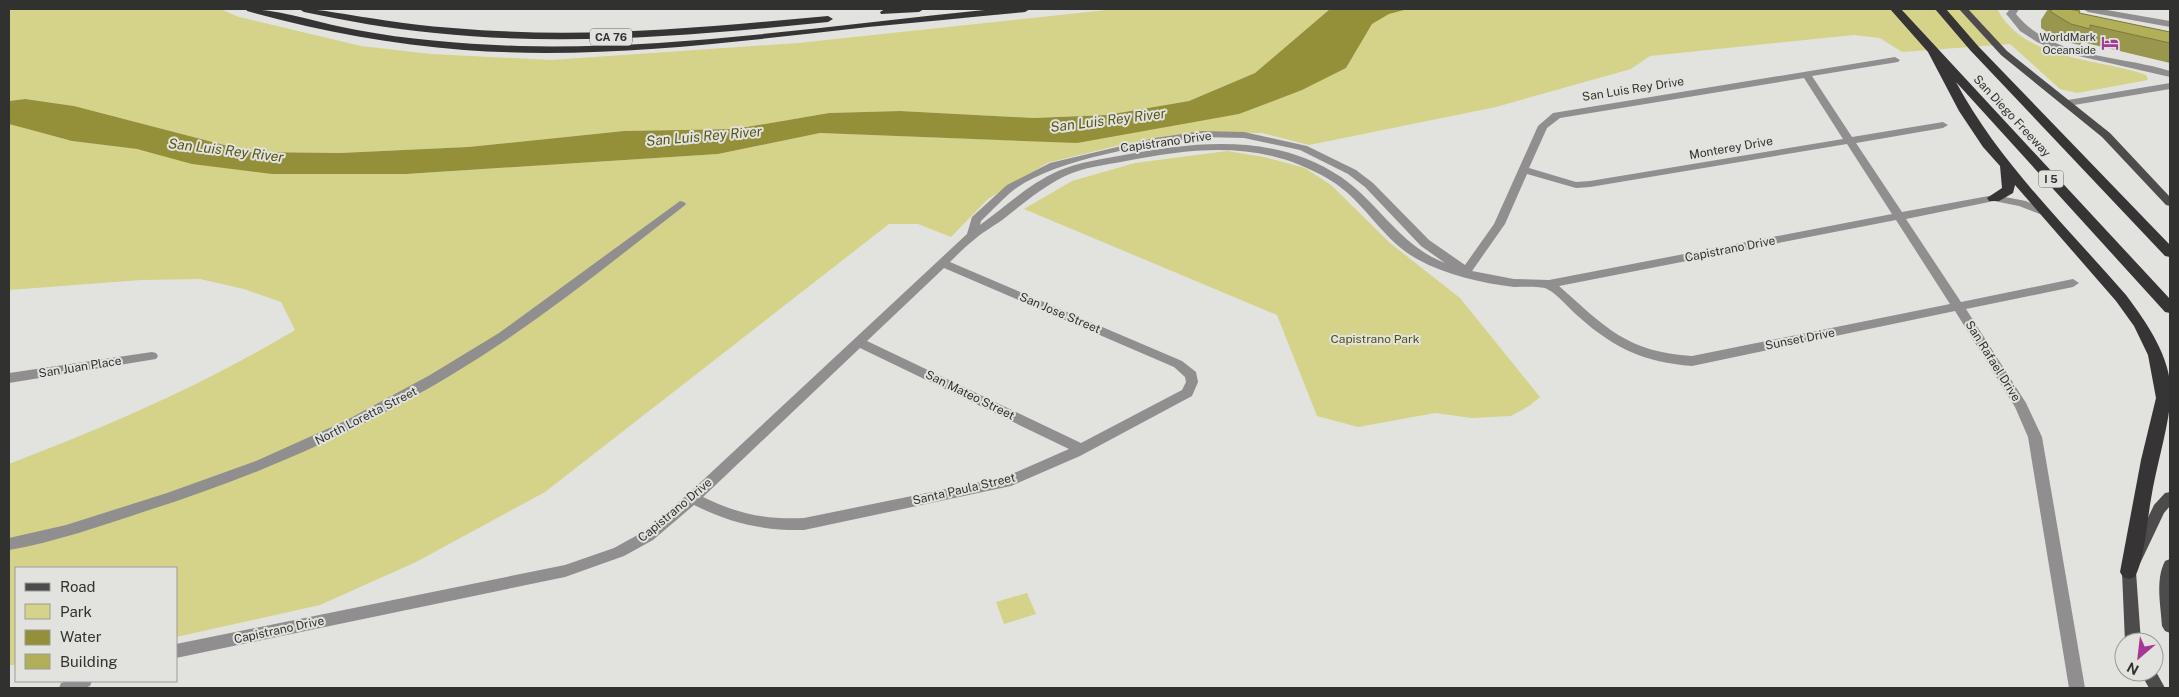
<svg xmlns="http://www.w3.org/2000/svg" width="2179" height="697" viewBox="0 0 2179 697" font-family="'Public Sans',sans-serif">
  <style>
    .green { fill: #d4d389 }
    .water { fill: #939039 }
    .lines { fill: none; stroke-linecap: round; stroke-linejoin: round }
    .minor { fill: #908e8f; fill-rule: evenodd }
    .major { fill: #4e4b4d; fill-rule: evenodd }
    .highway { fill: #373436; fill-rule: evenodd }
    .wall { fill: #99964d }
    .building { fill: #b2af59; stroke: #7d7a3e }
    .labels { text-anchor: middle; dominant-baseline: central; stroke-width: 4; stroke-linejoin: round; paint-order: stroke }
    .shield { fill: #e2e2de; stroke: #666664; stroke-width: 1 }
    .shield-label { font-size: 11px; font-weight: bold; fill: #31312f }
    .far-poi-label { font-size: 11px; fill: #31312f; stroke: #e2e2de; text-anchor: end }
    .street-label { font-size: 12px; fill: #31312f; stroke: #e2e2de }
    .park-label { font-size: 12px; fill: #524f0c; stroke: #e2e2de }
    .water-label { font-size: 14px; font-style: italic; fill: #585514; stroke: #e2e2de }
  </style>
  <rect width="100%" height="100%" fill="#e2e2de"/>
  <!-- green -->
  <g class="green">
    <polygon points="9,9 220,9 239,17 361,46 431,54 551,60 798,43 1116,9 1330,9 1255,73 1189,101 1107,115 1034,118 900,111 829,113 735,129 624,131 468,147 340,153 251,152 74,106 25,99 9,101"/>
    <path d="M1408 9H1997C2025 61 2097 58 2146 75L2148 80 2077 93 2060 89 2010 44 1902 52 1880 38 1854 35 1650 56 1631 69 1496 107 1309 145 1262 133H1190L1120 145 1047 163 988 199 951 237 918 224H889L545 492 416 562 320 605 176 637V568H16V665H9V464C108 426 204 385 295 330L281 302 244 289 200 279 141 280 9 290V124L72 141 137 149 272 174H406L718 154 820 133 1034 141 1178 124 1239 114 1346 68 1372 24 1388 14Z"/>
    <polygon points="1227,151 1264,157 1305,168 1331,185 1390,243 1460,298 1540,397 1529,406 1511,416 1472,418 1435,413 1358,427 1317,416 1277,315 1024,209 1072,181 1135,163"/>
    <polygon points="1027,593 1036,614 1004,624 996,602"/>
  </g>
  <!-- water -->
  <polygon class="water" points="1330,9 1408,9 1389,14 1372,24 1346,68 1302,90 1239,114 1077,143 820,133 718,154 406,174 272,174 192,164 137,149 72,141 9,124 9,101 25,99 74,106 251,152 340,153 468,147 624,131 735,129 829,113 900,111 1034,118 1107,115 1189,101 1255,73"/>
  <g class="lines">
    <!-- minor -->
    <g class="minor">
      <path d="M2010 9H2019L2016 14C2052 59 2119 55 2170 71V77L2057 51 2037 42 2020 31 2008 16 2006 14Z"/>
      <polygon points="2083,9 2101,9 2170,21 2170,27 2088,12"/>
      <path d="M1895 57 1900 60 1898 62 1812 76 1852 137 1943 122 1948 125 1943 128 1856 143 1902 212 1994 195 2026 201 2051 213 2045 216 2019 206 1994 201 1906 219 1961 302 2073 279 2079 283 2073 287 1966 309 2026 403 2042 437 2085 688H2069L2028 437 2015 407 1955 311 1692 366C1644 362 1615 349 1579 317 1569 309 1559 295 1547 289 1541 286 1522 287 1514 287 1481 283 1446 275 1417 259 1382 240 1364 200 1330 180 1263 140 1199 147 1126 161 1105 165 1084 167 1065 176 1043 187 1025 202 1006 217 996 225 984 231 975 239 966 246 958 254 950 262L1182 361 1196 372 1198 382 1192 396 1080 456 1011 486 804 530C764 531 730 523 694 505L653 540 624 556 565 577 176 658V644L565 565 614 548 643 532 688 494 967 234 972 217 1007 185 1050 163 1155 138 1202 131 1244 132 1307 146 1356 170 1373 183 1429 240 1465 265 1494 224 1538 126 1553 113ZM1804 78 1843 139 1590 181 1576 182 1529 168 1547 128 1560 118ZM1202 137 1244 138 1300 150 1348 174 1365 187 1421 246 1445 263C1400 246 1379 203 1341 177 1275 133 1198 141 1124 155 1102 159 1079 162 1058 171 1029 184 1006 206 980 225L981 221C992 211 1003 198 1015 189 1058 158 1149 145 1202 137ZM1847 144 1892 214 1549 280 1514 279 1472 271 1505 224 1527 174 1576 188 1590 187ZM1896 220 1950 304 1692 356C1627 352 1605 327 1559 286ZM944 268 1174 367 1185 377 1186 382 1182 390 1081 443 867 341ZM860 348 1069 449 1005 477 804 518C767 520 737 514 703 497Z"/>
      <polygon points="2170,83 2170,89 2068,106 2063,103 2068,100"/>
      <path d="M680 201 684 202 686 204 684 206C626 251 569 297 509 338 397 414 274 471 146 511 101 526 55 542 9 550V538L66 525 167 493 256 461 345 421 430 375 499 333Z"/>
      <polygon points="152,352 156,353 158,356 156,359 9,383 9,373"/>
      <polygon points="67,681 92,681 90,686 84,688 59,688 61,683"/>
    </g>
    <!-- major -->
    <g class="major">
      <polygon points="1959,9 1968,9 2007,51 2110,133 2170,197 2170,206 2166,205 2102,137 2001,55"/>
      <polygon points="2170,492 2170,506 2164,513 2136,572 2141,642 2125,642 2122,572 2154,505 2165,493"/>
      <path d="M2170 559V633L2165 631 2162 626C2161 606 2155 580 2165 561Z"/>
      <polygon points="2154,668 2165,688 2149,688 2140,672 2154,672"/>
    </g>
    <!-- highway -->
    <g class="highway">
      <path d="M246 9C281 9 321 24 357 30 410 40 465 44 519 46 678 50 836 24 994 9H1030L1025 12C973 17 920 22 868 27 733 42 600 60 464 50 390 44 319 31 247 11Z"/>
      <path d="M299 9C323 9 346 15 370 18 412 25 455 29 498 31 608 37 719 26 828 16L833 19 828 22C698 35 566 47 435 33 391 29 347 21 304 12Z"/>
      <polygon points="885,9 924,9 919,12 881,14 880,12"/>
      <path d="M1890 9H1901L2170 299V313L2165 312 1956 82C1998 161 2067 227 2126 295 2149 326 2176 364 2170 405 2166 436 2156 468 2151 499 2147 521 2145 557 2135 577L2129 579 2123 577 2120 572 2141 460 2156 398 2148 355 2134 326 2116 301 2015 185 2013 193 1999 201H1989L1987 198 2002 188 2000 166 1983 147 1959 111 1928 52Z"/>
      <polygon points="1935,9 1946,9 1978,46 2170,245 2170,257 2165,256 1970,50"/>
    </g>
  </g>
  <!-- wall -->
  <polygon class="wall" points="2048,9 2068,9 2079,13 2170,32 2170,63 2082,42 2080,45 2061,41 2041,28 2041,20"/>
  <!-- building -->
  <polygon class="building" points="2051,9 2068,9 2080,11 2079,13 2170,32 2170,43 2090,25 2090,29 2071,24 2051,12"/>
  <!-- icons -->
  <defs>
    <g id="hotel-bare" transform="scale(1.35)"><path d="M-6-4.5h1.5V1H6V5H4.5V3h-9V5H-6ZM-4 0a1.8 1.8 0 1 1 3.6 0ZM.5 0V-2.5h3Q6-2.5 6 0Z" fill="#a63795" stroke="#e2e2de" stroke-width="2.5" paint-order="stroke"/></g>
  </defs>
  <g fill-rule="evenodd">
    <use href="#hotel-bare" x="2110" y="43"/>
  </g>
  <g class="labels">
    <!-- shield labels -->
    <g class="shield">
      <rect x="590" y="28.5" width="42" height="17" rx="4"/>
      <rect x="2038.5" y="170.5" width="25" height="17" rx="4"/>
    </g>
    <g class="shield-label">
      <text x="611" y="37">CA 76</text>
      <text x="2051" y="179">I 5</text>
    </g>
    <!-- far-poi labels -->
    <g class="far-poi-label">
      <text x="2096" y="37">WorldMark<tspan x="2096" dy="13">Oceanside</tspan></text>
    </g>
    <!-- street labels -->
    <g class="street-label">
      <text transform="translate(1633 89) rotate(-9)">San Luis Rey Drive</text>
      <text transform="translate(2012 116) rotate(47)">San Diego Freeway</text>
      <text transform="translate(1166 142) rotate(-8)">Capistrano Drive</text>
      <text transform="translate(1731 148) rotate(-10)">Monterey Drive</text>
      <text transform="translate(1730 249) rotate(-11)">Capistrano Drive</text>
      <text transform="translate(1060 313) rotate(23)">San Jose Street</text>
      <text transform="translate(1800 339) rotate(-11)">Sunset Drive</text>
      <text transform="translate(1993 361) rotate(58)">San Rafael Drive</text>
      <text transform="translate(80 367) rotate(-9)">San Juan Place</text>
      <text transform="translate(970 395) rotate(26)">San Mateo Street</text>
      <text transform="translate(366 416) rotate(-27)">North Loretta Street</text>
      <text transform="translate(964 489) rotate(-13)">Santa Paula Street</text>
      <text transform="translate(675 510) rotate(-40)">Capistrano Drive</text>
      <text transform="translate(279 630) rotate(-12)">Capistrano Drive</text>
    </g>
    <!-- park labels -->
    <g class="park-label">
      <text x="1375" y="339">Capistrano Park</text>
    </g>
    <!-- water labels -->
    <g class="water-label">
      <text transform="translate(1108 120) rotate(-7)">San Luis Rey River</text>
      <text transform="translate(704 136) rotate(-5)">San Luis Rey River</text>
      <text transform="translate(226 150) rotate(7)">San Luis Rey River</text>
    </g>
  </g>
  <!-- border -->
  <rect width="2179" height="697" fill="none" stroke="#31312f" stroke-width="20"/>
  <!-- legend -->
  <rect x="15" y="567" width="162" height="115" fill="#e2e2de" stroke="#9b9b98"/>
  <rect x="25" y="583" width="25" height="8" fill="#4e4b4d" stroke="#9b9b98"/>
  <text x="60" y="592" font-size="15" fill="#31312f">Road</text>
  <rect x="25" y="604" width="25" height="15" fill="#d4d389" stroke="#9b9b98"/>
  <text x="60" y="617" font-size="15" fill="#31312f">Park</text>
  <rect x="25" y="630" width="25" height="15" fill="#939039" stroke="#9b9b98"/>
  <text x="60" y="642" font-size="15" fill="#31312f">Water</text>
  <rect x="25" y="654" width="25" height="15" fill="#b2af59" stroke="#9b9b98"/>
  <text x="60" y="667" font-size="15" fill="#31312f">Building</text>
  <!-- north arrow -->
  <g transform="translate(2139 657) rotate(208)"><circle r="24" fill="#e2e2de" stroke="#9b9b98"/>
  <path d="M0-4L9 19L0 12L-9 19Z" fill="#a63795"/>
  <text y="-8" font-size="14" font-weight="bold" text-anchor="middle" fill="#31312f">N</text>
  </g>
</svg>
